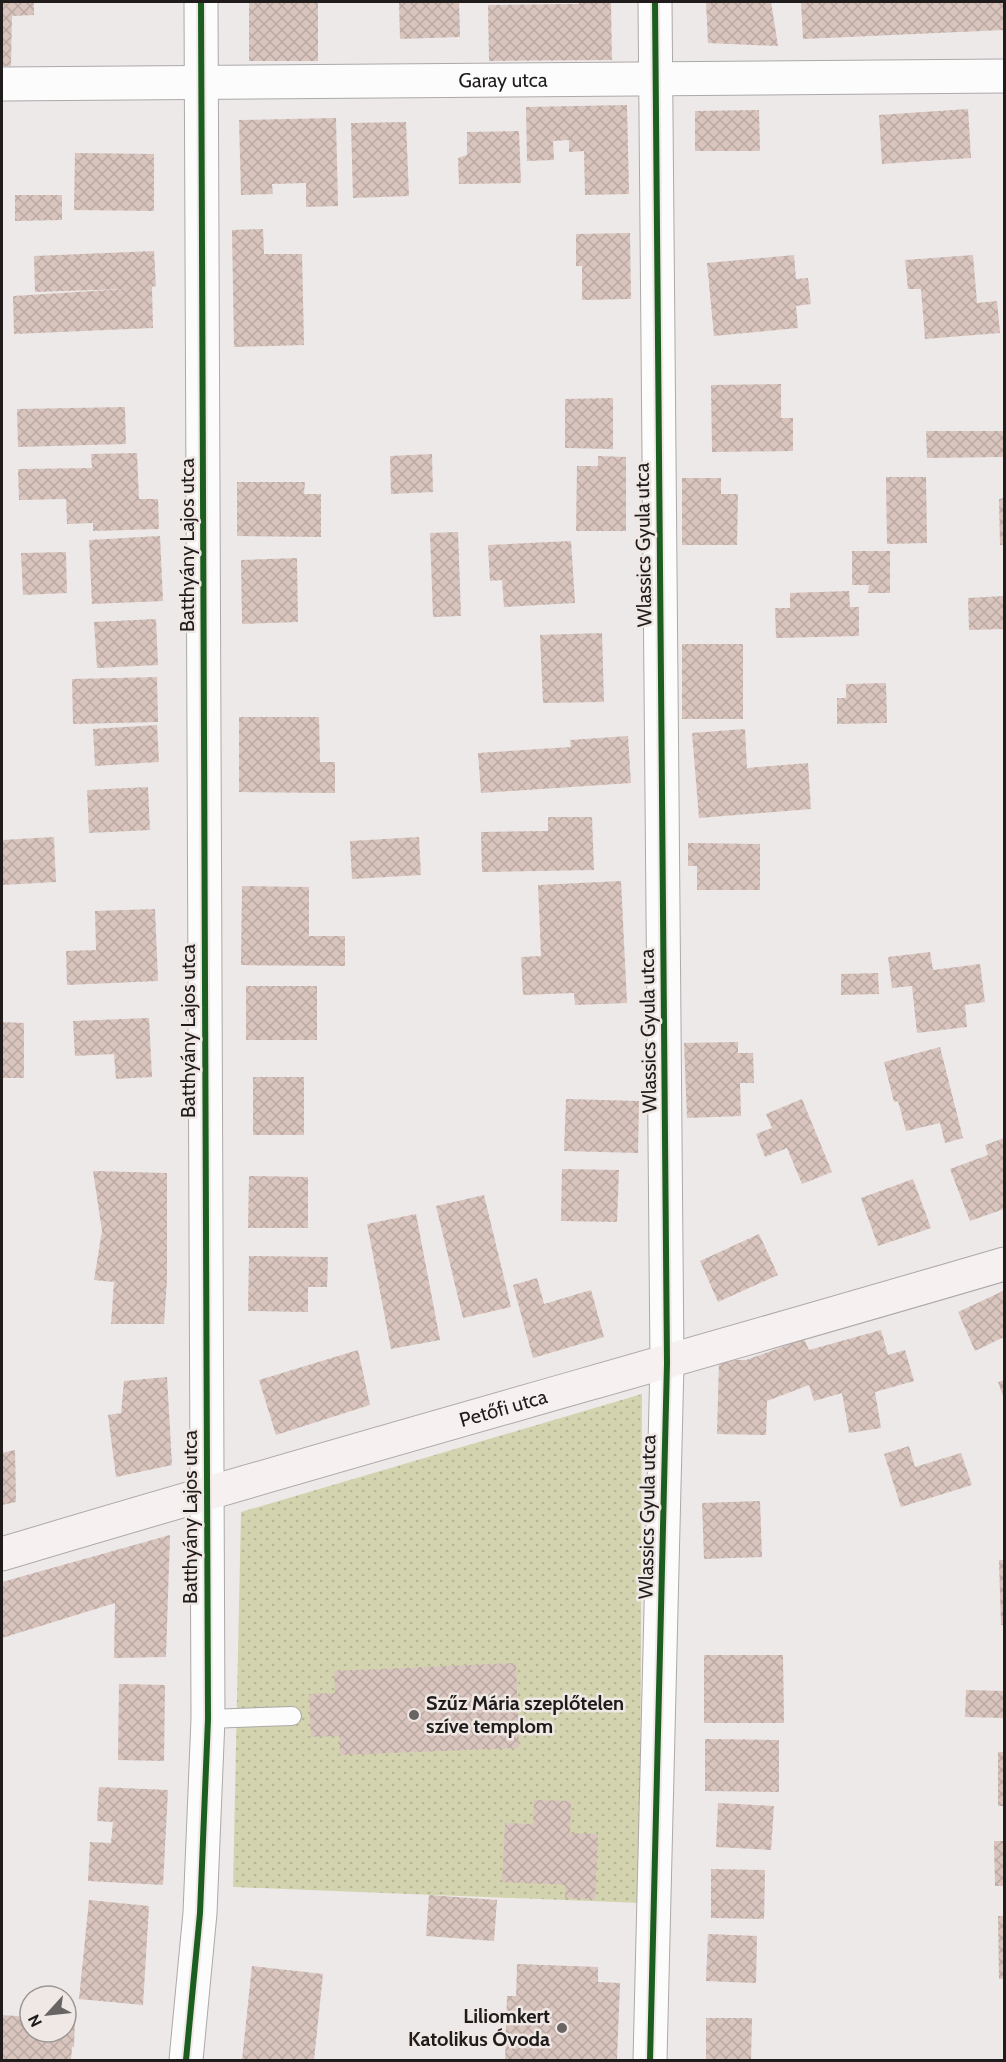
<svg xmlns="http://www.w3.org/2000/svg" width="1006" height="2062" viewBox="0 0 1006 2062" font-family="Cabin,sans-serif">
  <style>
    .grass { fill: url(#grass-dots) }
    .building { fill: url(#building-cross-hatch) }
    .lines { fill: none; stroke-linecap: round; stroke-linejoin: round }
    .service-casing { stroke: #aca9a8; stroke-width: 20 }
    .minor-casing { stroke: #aca9a8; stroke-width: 35 }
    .secondary-casing { stroke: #aca9a8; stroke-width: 35 }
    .service { stroke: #fcfcfc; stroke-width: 18 }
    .minor { stroke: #fcfcfc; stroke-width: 33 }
    .secondary { stroke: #f6f0f1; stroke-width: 33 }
    .cycleway-casing { stroke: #f0e8e5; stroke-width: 10 }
    .cycleway { stroke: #1b5e20; stroke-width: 6 }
    .poi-dot { fill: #676463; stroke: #f0e8e5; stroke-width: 2 }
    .labels { text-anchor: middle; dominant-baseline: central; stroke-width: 5; stroke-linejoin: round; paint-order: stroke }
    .street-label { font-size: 20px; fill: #1f1c1b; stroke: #f0e8e5 }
    .poi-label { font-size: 20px; font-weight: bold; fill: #1f1c1b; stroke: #f0e8e5; text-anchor: start }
  </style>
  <defs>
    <pattern id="grass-dots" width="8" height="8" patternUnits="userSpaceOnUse" patternTransform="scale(1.5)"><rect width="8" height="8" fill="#d3d4af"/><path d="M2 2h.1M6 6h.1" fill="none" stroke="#b5b596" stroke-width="1.8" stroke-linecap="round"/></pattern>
    <pattern id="building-cross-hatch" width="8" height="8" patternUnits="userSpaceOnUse" patternTransform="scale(1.5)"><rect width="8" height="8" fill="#d9c5be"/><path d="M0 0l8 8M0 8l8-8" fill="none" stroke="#baa9a3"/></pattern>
  </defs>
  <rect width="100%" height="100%" fill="#ede9e8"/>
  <!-- grass -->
  <polygon class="grass" points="642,1394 640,1903 233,1887 241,1512"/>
  <!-- building -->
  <g class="building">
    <polygon points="2,2 34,2 34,15 12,16 11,66 2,66"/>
    <rect x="249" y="2" width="69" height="59"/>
    <polygon points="399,2 459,2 460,37 400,39"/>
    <polygon points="579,2 611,2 612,60 489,61 488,5 579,4"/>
    <polygon points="706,2 771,2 778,46 708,43"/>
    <polygon points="801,2 1004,2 1004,30 803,39"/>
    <polygon points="627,105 629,194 585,195 584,151 569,152 569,140 553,141 554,160 527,161 526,107"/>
    <polygon points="968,109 971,158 882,164 879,115"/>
    <polygon points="759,110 760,151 695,151 695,111"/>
    <polygon points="336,118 338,206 306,207 306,183 272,184 273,194 241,195 239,120"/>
    <polygon points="406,122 409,196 353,198 351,123"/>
    <polygon points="519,131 521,183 459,184 458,158 467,155 467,132"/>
    <polygon points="75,153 154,154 154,211 74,210"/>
    <polygon points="15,195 62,195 62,220 15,221"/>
    <polygon points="263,229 264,254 302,254 304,345 234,347 232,230"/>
    <polygon points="630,233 631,299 582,300 582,266 576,266 576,234"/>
    <polygon points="154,251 156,286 152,287 153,328 14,334 13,296 126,289 35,292 34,256"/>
    <polygon points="794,255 796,279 808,278 811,304 796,306 798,328 714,336 707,263"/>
    <polygon points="973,255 977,303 997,301 1000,333 925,339 921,289 908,289 905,260"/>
    <polygon points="781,384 781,418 793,418 793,451 712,452 711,385"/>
    <polygon points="613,398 613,449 565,448 565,399"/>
    <polygon points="125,407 126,444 18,447 17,409"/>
    <polygon points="926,431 1004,431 1004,457 927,458"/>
    <polygon points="137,453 139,499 158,499 159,529 93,531 93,523 67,524 66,499 19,500 18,469 92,468 91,454"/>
    <polygon points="432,454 433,492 391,494 390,456"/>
    <polygon points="598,456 626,457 626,531 576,531 577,466 598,466"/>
    <polygon points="886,477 926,477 927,543 887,544"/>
    <polygon points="682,478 721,478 721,494 738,494 737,545 682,545"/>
    <polygon points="237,482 305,482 304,494 321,494 321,537 237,536"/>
    <polygon points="1004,498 1004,545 1000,545 999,499"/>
    <polygon points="458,532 461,616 433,617 430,533"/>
    <polygon points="160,536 163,601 92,604 89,540"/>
    <polygon points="571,541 575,603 504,607 502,580 490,581 488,545"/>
    <polygon points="852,551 890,551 890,593 868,593 869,585 852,585"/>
    <polygon points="66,552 67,593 23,595 21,553"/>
    <polygon points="297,558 298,622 242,624 241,560"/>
    <polygon points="849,591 850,607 859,607 859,636 776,638 775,608 790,608 790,593"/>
    <polygon points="1004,596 1004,629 969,630 968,598"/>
    <polygon points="156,619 158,665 97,668 94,622"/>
    <polygon points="602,633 604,702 543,703 540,635"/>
    <rect x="682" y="644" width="61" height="75"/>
    <polygon points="157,677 158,722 73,724 72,679"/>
    <polygon points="886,683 887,723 837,724 837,698 846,698 846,684"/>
    <polygon points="239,717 319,717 320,762 335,762 335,793 239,792"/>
    <polygon points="157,725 159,762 95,766 93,729"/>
    <polygon points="745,729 747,768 808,763 811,809 699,818 692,733"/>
    <polygon points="628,736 631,783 481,793 478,753 571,747 570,740"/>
    <polygon points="148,787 150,830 89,833 87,790"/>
    <polygon points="548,817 592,817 594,870 482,872 481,832 548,831"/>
    <polygon points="54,837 56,882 2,885 2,840"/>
    <polygon points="419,837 421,875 352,879 350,841"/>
    <polygon points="688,843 760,844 760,890 697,890 697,866 688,866"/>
    <polygon points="621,881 627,1003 575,1005 574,993 523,995 521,957 541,956 538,885"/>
    <polygon points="242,886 309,887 309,936 345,936 345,966 241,965"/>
    <polygon points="155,909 158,981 67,985 66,951 96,950 95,911"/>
    <polygon points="930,952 933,970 980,964 985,1002 965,1005 967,1027 917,1033 912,986 892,988 888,957"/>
    <polygon points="878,973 879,994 841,995 841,974"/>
    <rect x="246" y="986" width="71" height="54"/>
    <polygon points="149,1018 152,1077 116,1079 114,1054 75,1056 73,1021"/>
    <polygon points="2,1022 24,1023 24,1078 2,1078"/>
    <polygon points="738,1042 738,1053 753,1053 754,1083 740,1083 741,1116 687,1118 684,1043"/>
    <polygon points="940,1047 963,1138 945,1143 940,1123 906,1131 898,1101 894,1102 884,1062"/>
    <rect x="253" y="1077" width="51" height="58"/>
    <polygon points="566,1099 639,1101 638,1153 564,1151"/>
    <polygon points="802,1099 832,1172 802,1184 787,1148 765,1157 756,1134 772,1128 766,1114"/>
    <polygon points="1004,1138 1004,1209 970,1221 950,1169 988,1155 985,1145"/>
    <polygon points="562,1169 619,1170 617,1222 561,1221"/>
    <polygon points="93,1171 167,1173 167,1280 164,1324 111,1324 114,1282 94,1280 102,1231"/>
    <polygon points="249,1176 308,1177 308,1228 248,1228"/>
    <polygon points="913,1179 931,1228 878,1246 861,1198"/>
    <polygon points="484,1195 511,1307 463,1318 436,1206"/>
    <polygon points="416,1214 440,1340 391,1349 367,1224"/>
    <polygon points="759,1234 778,1275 718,1302 700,1261"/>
    <polygon points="249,1256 328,1257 327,1287 308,1287 308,1312 248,1311"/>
    <polygon points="537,1278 544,1304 591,1290 604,1337 533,1358 513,1285"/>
    <polygon points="1003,1291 1004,1294 1004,1337 975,1351 958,1312"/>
    <polygon points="881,1330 888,1355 905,1350 914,1381 875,1392 881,1428 849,1433 842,1393 814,1401 809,1385 767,1401 766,1435 717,1434 719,1360 746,1360 804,1339 809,1350"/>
    <polygon points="358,1350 370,1405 276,1435 259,1380"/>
    <polygon points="167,1377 172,1465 116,1477 108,1415 121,1413 124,1381"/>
    <polygon points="1004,1380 1004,1399 998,1382"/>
    <polygon points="909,1446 915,1467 961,1453 972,1485 901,1507 884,1454"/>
    <polygon points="15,1450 16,1502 2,1505 2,1453"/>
    <polygon points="760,1501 762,1557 704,1559 702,1503"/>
    <polygon points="170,1535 166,1657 114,1658 115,1603 2,1638 2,1582"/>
    <polygon points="999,1560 1004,1560 1004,1625 1001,1625"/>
    <polygon points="704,1655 783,1655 784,1723 704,1723"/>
    <polygon points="516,1663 519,1748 340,1755 339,1736 311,1737 309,1694 335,1693 334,1671"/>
    <polygon points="119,1684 165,1685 164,1761 118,1760"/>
    <polygon points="966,1690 1004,1691 1004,1718 965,1717"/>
    <polygon points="705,1739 779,1740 779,1792 705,1791"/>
    <rect x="998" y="1752" width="6" height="54"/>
    <polygon points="99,1787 168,1790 163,1885 88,1881 90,1842 111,1843 113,1822 97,1821"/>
    <polygon points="534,1800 571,1801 570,1833 598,1834 595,1899 565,1898 565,1885 502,1882 505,1823 533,1824"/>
    <polygon points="718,1803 774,1806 771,1850 716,1847"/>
    <polygon points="994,1841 1004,1841 1004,1886 995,1886"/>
    <polygon points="711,1869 765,1870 764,1919 711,1918"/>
    <polygon points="429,1895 497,1900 494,1941 426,1936"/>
    <polygon points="89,1900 149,1906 143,2005 79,1999"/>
    <polygon points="998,1916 1004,1916 1004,1979 999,1979"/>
    <polygon points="708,1934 757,1936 756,1983 706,1981"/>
    <polygon points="517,1964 598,1967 598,1982 620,1983 617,2060 505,2060 507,1996 516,1996"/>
    <polygon points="252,1966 323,1974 314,2060 242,2060"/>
    <polygon points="2,2015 30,2017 30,2032 66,2032 66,2018 75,2019 74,2047 72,2047 71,2060 2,2060"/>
    <polygon points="706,2018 752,2018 751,2060 706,2060"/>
  </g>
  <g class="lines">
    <!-- service casing -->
    <g class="service-casing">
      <polyline id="service" points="208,1719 292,1716"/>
    </g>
    <!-- minor casing -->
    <g class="minor-casing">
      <g id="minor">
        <path id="s1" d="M2 84 1004 76"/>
        <polyline points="186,2060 200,1913 208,1719 201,2"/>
        <polyline points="650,2060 667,1363 655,2"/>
      </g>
    </g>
    <!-- secondary casing -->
    <g class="secondary-casing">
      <g id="secondary">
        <path id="s2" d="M2 1554C335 1454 670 1362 1004 1264"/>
      </g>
    </g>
    <!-- service -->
    <use href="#service" class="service"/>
    <!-- minor -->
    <use href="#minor" class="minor"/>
    <!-- secondary -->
    <use href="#secondary" class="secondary"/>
    <!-- cycleway casing -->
    <g class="cycleway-casing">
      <g id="cycleway">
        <polyline points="186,2060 200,1913 208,1719 201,2"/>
        <polyline points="650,2060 667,1363 655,2"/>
      </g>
    </g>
    <!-- cycleway -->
    <use href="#cycleway" class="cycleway"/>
  </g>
  <!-- markers -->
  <g class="poi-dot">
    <circle cx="414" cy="1715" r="6"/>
    <circle cx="562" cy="2028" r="6"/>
  </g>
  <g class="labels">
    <!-- street labels -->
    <g class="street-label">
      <text stroke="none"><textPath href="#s1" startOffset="501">Garay utca</textPath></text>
      <text transform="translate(187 545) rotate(-90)">Batthyány Lajos utca</text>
      <text transform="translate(643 545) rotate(-91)">Wlassics Gyula utca</text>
      <text transform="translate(188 1031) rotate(-90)">Batthyány Lajos utca</text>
      <text transform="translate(648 1031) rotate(-91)">Wlassics Gyula utca</text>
      <text stroke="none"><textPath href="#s2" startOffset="522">Petőfi utca</textPath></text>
      <text transform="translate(190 1517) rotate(-90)">Batthyány Lajos utca</text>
      <text transform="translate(647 1517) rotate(-89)">Wlassics Gyula utca</text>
    </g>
    <!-- poi labels -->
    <g class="poi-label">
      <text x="426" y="1703">Szűz Mária szeplőtelen<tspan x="426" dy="23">szíve templom</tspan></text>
      <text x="550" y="2016" text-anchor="end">Liliomkert<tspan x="550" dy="23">Katolikus Óvoda</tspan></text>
    </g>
  </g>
  <!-- border -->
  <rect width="1006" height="2062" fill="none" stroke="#1f1c1b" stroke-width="6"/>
  <!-- north arrow -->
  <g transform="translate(48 2014) rotate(243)"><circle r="28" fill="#f0e8e5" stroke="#9c9694" stroke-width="1.5"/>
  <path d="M0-4.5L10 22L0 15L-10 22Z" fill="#676463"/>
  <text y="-9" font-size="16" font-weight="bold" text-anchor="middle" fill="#1f1c1b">N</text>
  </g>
</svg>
